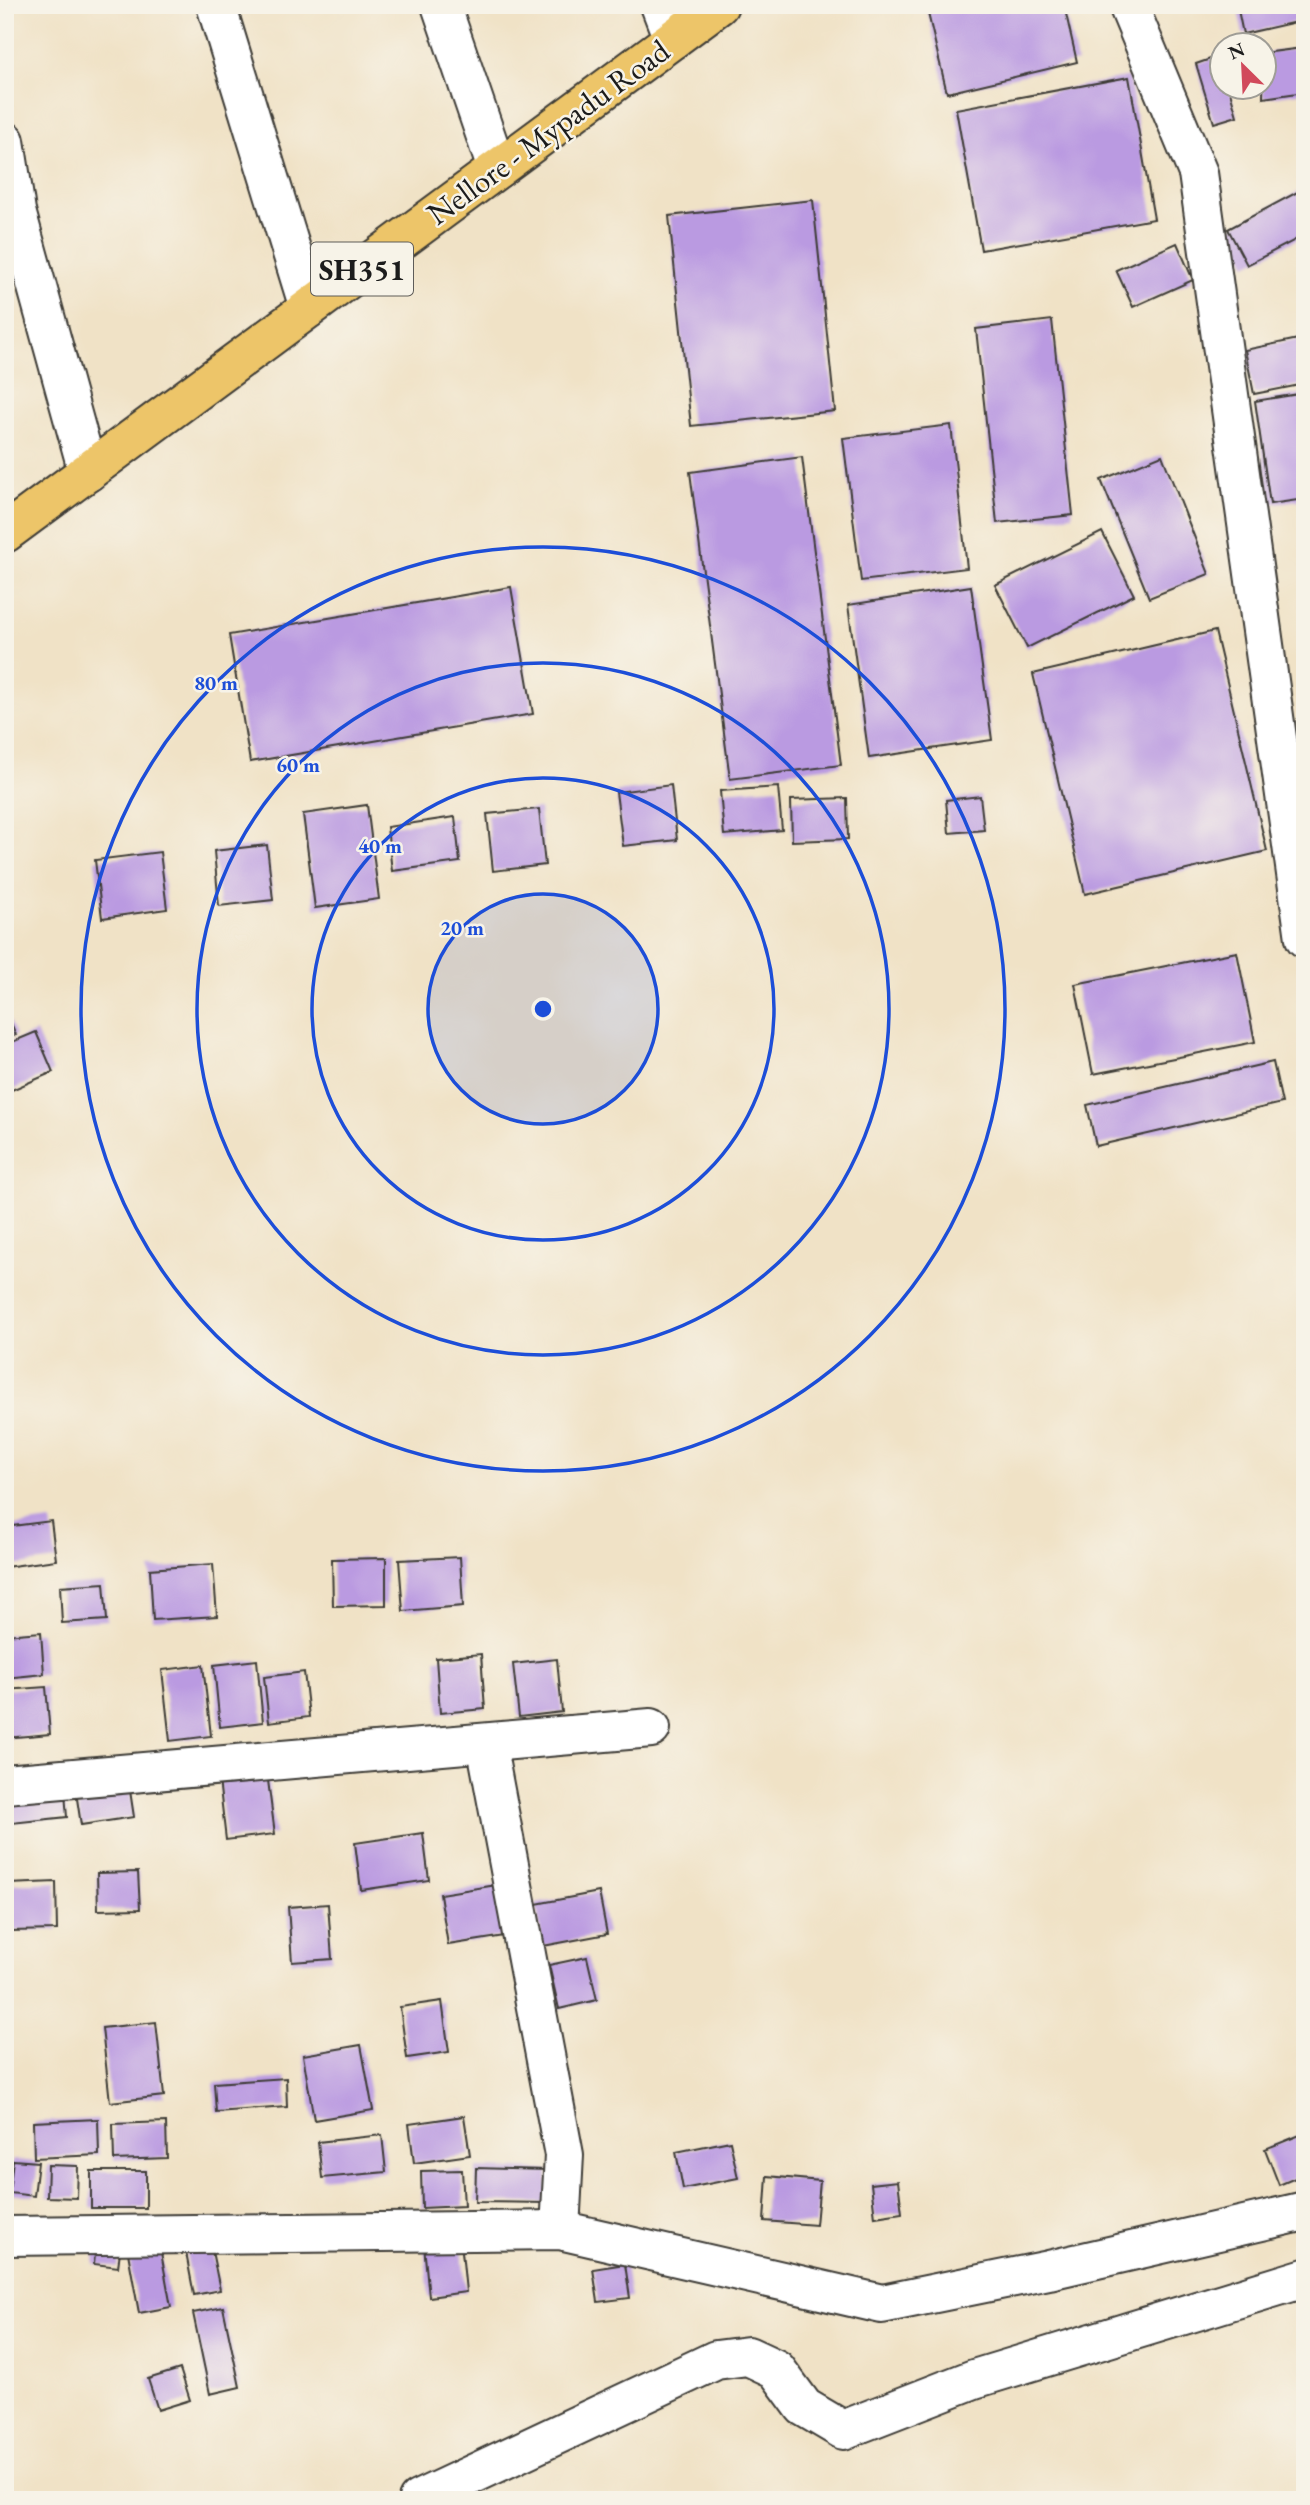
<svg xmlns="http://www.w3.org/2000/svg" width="1310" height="2505" viewBox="0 0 1310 2505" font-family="'EB Garamond',serif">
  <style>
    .building { fill: #ba9ae1 }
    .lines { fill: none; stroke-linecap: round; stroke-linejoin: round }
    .minor-casing { stroke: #3c3a36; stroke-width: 42 }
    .primary-casing { stroke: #3c3a36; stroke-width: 42 }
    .minor { stroke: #fff; stroke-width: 38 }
    .primary { stroke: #edc569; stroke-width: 38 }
    .ring { fill: none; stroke: #1d4ed8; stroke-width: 3.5 }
    .labels { text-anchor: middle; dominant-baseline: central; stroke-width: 5; stroke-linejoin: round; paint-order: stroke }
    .shield { fill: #f7f3e8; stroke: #5e5c59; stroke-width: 2 }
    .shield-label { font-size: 30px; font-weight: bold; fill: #1c1c1c }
    .street-label { font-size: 32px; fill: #1c1c1c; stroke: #f7f3e8 }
    .centre { fill: #1d4ed8; stroke: #f7f3e8; stroke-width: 3.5 }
    .ring-label { font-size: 21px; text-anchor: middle; font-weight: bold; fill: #1d4ed8; stroke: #f7f3e8; stroke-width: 5; stroke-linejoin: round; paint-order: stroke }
  </style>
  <rect width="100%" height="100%" fill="#f7f3e8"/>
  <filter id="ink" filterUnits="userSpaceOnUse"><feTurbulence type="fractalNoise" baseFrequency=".0143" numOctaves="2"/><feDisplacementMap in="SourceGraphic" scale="14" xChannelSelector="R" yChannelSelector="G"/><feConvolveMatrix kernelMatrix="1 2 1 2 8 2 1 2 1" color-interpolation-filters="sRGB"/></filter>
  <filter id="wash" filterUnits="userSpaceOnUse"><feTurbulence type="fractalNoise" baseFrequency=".00686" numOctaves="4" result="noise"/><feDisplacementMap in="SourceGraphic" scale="28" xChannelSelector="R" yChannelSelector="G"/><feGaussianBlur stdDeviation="1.57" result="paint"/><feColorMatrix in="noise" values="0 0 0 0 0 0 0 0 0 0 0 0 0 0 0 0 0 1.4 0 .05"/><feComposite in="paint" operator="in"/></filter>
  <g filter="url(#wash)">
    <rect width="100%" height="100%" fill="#f0e2c6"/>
    <g id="blocks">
      <!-- building -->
      <g class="building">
        <polygon points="926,5 1064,5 1077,62 947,93"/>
        <polygon points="1237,5 1305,5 1305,20 1243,34"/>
        <polygon points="1303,48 1305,92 1263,98 1264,53"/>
        <polygon points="1219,56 1222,67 1222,88 1229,88 1237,116 1214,123 1196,64"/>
        <polygon points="1129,77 1154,219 981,250 956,109"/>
        <polygon points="1305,188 1305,235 1247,265 1228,229"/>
        <polygon points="813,200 835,411 691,426 669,216"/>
        <polygon points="1177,243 1193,280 1133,307 1116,270"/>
        <polygon points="1052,320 1073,515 997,523 976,329"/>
        <polygon points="1303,338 1305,384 1254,394 1245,350"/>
        <polygon points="1305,393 1305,499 1270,504 1255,401"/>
        <polygon points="951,425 967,568 861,581 843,438"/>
        <polygon points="1162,455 1209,574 1149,598 1101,480"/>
        <polygon points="802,457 841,765 730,779 690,472"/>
        <polygon points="1102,532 1134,595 1027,648 995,585"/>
        <polygon points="971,586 992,740 869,758 848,605"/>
        <polygon points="511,587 533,714 250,762 229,635"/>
        <polygon points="1215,631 1267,851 1085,894 1033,674"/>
        <polygon points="671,785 677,840 623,846 616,792"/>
        <polygon points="778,787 782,830 724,835 720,791"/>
        <polygon points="980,796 984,830 949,833 946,800"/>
        <polygon points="847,798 848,839 792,841 791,800"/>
        <polygon points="367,805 379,899 315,908 303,814"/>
        <polygon points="539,809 545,865 493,871 487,814"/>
        <polygon points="455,817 460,862 392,871 387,827"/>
        <polygon points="267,845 273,900 219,906 214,851"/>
        <polygon points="160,852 167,909 102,918 95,860"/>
        <polygon points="1237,952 1255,1042 1093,1074 1075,984"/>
        <polygon points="5,1009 16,1035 5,1039"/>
        <polygon points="36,1032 53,1072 5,1093 5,1045"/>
        <polygon points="1273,1062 1282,1103 1096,1146 1087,1105"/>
        <polygon points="51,1521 56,1560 5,1567 5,1527"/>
        <polygon points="460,1557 463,1606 403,1611 399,1560"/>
        <polygon points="386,1558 386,1605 333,1606 332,1559"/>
        <polygon points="213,1564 217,1616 153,1620 150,1569"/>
        <polygon points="104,1583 107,1620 62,1623 60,1586"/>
        <polygon points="41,1632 44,1674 5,1678 5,1635"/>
        <polygon points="481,1654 485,1709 440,1713 436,1658"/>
        <polygon points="557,1659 562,1712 519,1717 513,1664"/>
        <polygon points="257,1660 263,1722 220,1727 214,1665"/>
        <polygon points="203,1665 211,1736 170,1741 162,1670"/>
        <polygon points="304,1672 309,1717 269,1722 264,1677"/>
        <polygon points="46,1687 50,1734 5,1738 5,1690"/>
        <polygon points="266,1765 275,1834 226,1840 218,1771"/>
        <polygon points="64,1782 67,1817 12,1823 9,1787"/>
        <polygon points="129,1784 134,1817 81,1825 76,1792"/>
        <polygon points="423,1833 429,1880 361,1890 355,1843"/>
        <polygon points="138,1872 140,1909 98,1910 97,1873"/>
        <polygon points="56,1882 57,1930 9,1931 8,1884"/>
        <polygon points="503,1884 511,1935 448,1945 440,1894"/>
        <polygon points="599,1892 607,1934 543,1946 536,1904"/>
        <polygon points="328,1904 332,1959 292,1962 288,1907"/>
        <polygon points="587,1957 597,2000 559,2009 549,1965"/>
        <polygon points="442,2001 449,2052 407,2058 400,2007"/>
        <polygon points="156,2022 164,2096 110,2102 102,2028"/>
        <polygon points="361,2045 373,2110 314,2120 303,2055"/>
        <polygon points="286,2078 287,2107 216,2112 214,2083"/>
        <polygon points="464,2116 470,2155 414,2163 409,2124"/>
        <polygon points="98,2119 99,2155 34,2158 33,2122"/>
        <polygon points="166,2122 167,2158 114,2160 113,2124"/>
        <polygon points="1305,2133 1305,2174 1279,2185 1265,2149"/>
        <polygon points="382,2135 386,2172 322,2178 318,2142"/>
        <polygon points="730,2141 738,2178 683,2189 676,2152"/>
        <polygon points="13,2160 38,2162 34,2196 9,2193"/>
        <polygon points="48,2165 78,2166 77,2198 47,2197"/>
        <polygon points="476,2168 548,2170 547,2203 475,2202"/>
        <polygon points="462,2170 464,2206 422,2208 421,2171"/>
        <rect x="91" y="2171" width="55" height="37"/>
        <polygon points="767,2176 820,2181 816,2225 764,2221"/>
        <polygon points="898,2181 902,2213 875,2217 871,2184"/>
        <polygon points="207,2227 220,2290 194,2295 182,2232"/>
        <polygon points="460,2231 466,2292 429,2297 423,2235"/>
        <polygon points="97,2232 122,2235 118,2267 94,2264"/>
        <polygon points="158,2236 171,2307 139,2313 126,2242"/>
        <polygon points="625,2264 630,2298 598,2302 593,2269"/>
        <polygon points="223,2307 240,2387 210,2394 193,2313"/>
        <polygon points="180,2369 190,2400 158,2410 148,2379"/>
      </g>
    </g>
  </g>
  <g filter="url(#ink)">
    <use href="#blocks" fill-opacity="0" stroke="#3c3a36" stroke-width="2"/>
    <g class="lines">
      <!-- minor casing -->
      <g class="minor-casing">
        <g id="minor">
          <polyline points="216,5 309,308"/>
          <polyline points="441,5 497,169"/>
          <polyline points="660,5 673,39"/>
          <polyline points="1128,5 1198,173 1305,938"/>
          <polyline points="5,141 16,211 88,472"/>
          <polyline points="486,1743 564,2155 560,2230"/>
          <polyline points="5,1784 651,1728"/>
          <polyline points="5,2236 560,2230 882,2304 1049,2270 1305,2211"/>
          <polyline points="418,2500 716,2360 748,2356 776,2369 804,2407 843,2430 974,2379 1305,2278"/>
        </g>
      </g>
      <!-- primary casing -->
      <g class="primary-casing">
        <polyline id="primary" points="5,533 719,5"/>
      </g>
      <!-- minor -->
      <use href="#minor" class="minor"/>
      <!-- primary -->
      <use href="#primary" class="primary"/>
    </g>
  </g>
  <!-- distance rings -->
  <circle cx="543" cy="1009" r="115" fill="#1d4ed8" fill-opacity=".12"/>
  <g class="ring">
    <circle cx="543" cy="1009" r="115"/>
    <circle cx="543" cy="1009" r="231"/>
    <circle cx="543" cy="1009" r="346"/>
    <circle cx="543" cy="1009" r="462"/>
  </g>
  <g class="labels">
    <!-- shield labels -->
    <rect class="shield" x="311" y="242.5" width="102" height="53" rx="5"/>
    <g class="shield-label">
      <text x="362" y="269">SH351</text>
    </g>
    <!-- street labels -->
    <g class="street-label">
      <text transform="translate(548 132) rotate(-36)">Nellore - Mypadu Road</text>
    </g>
  </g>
  <circle cx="543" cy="1009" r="10" class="centre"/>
  <g class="ring-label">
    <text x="216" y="690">80 m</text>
    <text x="298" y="772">60 m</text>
    <text x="380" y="853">40 m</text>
    <text x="462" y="935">20 m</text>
  </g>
  <!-- margin -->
  <rect width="1310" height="2505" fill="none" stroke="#f7f3e8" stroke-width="28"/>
  <!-- north arrow -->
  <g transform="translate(1243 66) rotate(336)"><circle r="33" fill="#f7f3e8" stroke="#9f9d96" stroke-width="2"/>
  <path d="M0-5L12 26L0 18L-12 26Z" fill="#d1495b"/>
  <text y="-10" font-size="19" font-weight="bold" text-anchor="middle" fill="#1c1c1c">N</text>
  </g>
</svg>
